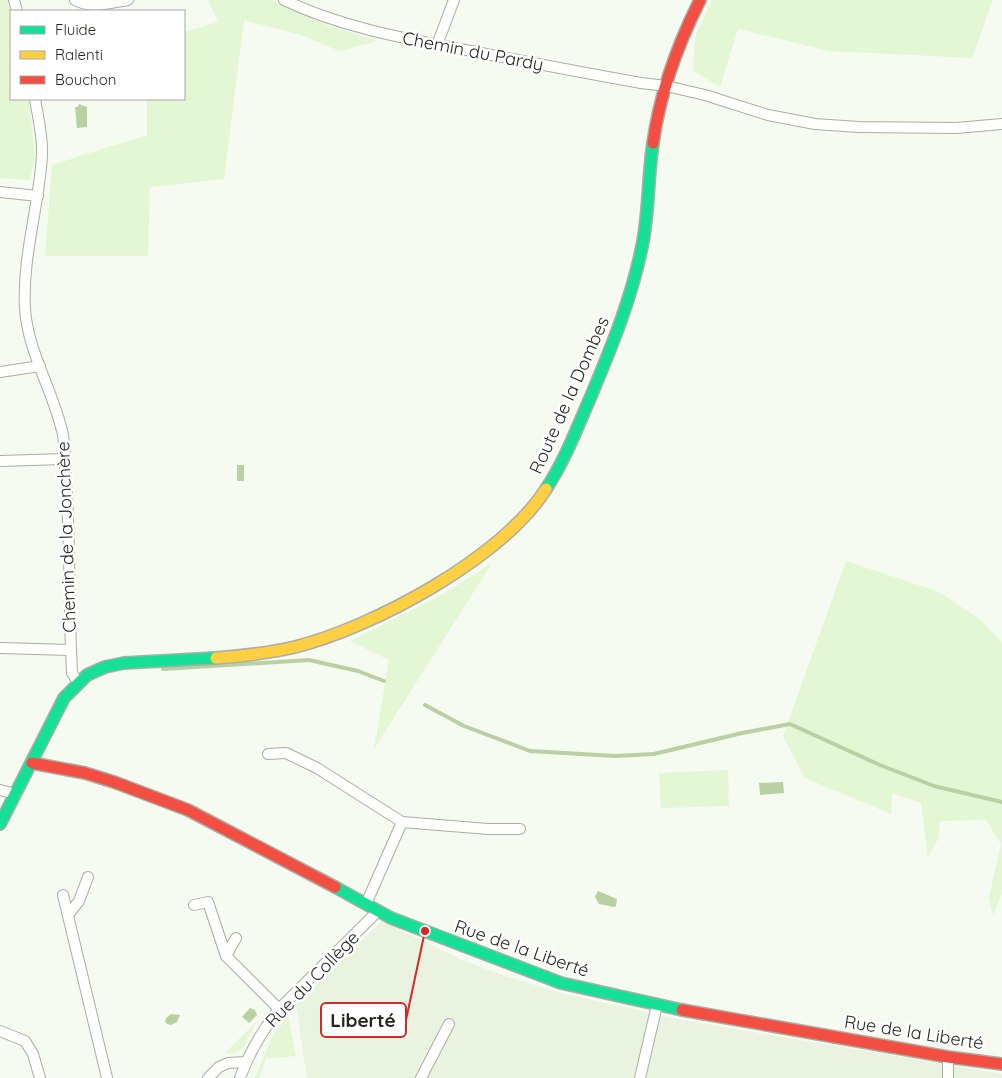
<svg xmlns="http://www.w3.org/2000/svg" width="1002" height="1078" viewBox="0 0 1002 1078" font-family="Quicksand,sans-serif">
  <style>
    .built { fill: #e9f3e0 }
    .green { fill: #e4f7d4 }
    .water { fill: #b9d1a2 }
    .lines { fill: none; stroke-linecap: round; stroke-linejoin: round }
    .stream { stroke: #b9d1a2; stroke-width: 4 }
    .street-casing { stroke: #aaaea6; stroke-width: 12 }
    .fast-casing { stroke: #aaaea6; stroke-width: 14 }
    .slow-casing { stroke: #aaaea6; stroke-width: 14 }
    .jam-casing { stroke: #aaaea6; stroke-width: 14 }
    .street { stroke: #fefefd; stroke-width: 10 }
    .fast { stroke: #16e098; stroke-width: 11 }
    .slow { stroke: #ffcf43; stroke-width: 11 }
    .jam { stroke: #f24e42; stroke-width: 11 }
    .labels { text-anchor: middle; dominant-baseline: central; stroke-width: 5; stroke-linejoin: round; paint-order: stroke }
    .street-label { font-size: 18px; fill: #232720; stroke: #fff }
    .leader { fill: none; stroke: #d62828; stroke-width: 2 }
    .callout-dot { fill: #d62828; stroke: #fff; stroke-width: 2 }
    .callout { fill: #fff; stroke: #d62828; stroke-width: 2 }
    .callout-label { font-size: 19px; text-anchor: middle; font-weight: bold; fill: #232720 }
  </style>
  <rect width="100%" height="100%" fill="#f5fbf0"/>
  <!-- built -->
  <polygon class="built" points="382,921 458,958 496,973 557,992 677,1019 1002,1074 1002,1078 307,1078 296,1005"/>
  <!-- green -->
  <g class="green">
    <polygon points="0,0 7,0 11,13 11,99 29,99 35,156 30,180 0,178"/>
    <polygon points="208,0 272,0 329,26 378,41 339,51 301,35 244,20 224,179 150,187 148,256 45,256 52,165 147,135 147,99 184,99 184,32 218,22"/>
    <polygon points="712,0 993,0 972,58 829,51 738,29 720,87 693,71 695,37"/>
    <polygon points="846,561 939,592 981,620 1002,643 1002,893 993,915 989,897 1001,844 986,820 940,821 938,839 928,858 921,803 892,793 891,814 805,778 783,736"/>
    <polygon points="492,563 374,749 389,660 350,641 443,594"/>
    <polygon points="728,770 729,806 661,808 659,773"/>
    <polygon points="288,1016 296,1056 266,1059 259,1078 255,1078 272,1037"/>
    <polygon points="258,1020 242,1049 234,1054 225,1053"/>
  </g>
  <!-- water -->
  <g class="water">
    <polygon points="79,104 87,107 87,127 77,128 75,107 78,107"/>
    <rect x="237" y="465" width="7" height="16"/>
    <polygon points="783,782 784,793 760,795 759,783"/>
    <polygon points="598,891 617,899 616,906 614,907 599,904 595,897"/>
    <polygon points="250,1008 255,1010 257,1015 249,1023 242,1017"/>
    <polygon points="171,1014 180,1015 177,1022 171,1025 167,1024 165,1021 166,1018"/>
  </g>
  <g class="lines">
    <!-- stream -->
    <g class="stream">
      <polyline points="163,669 309,660 358,671 384,681"/>
      <polyline points="425,705 464,726 530,751 615,756 654,754 742,733 790,724 880,765 934,786 1002,802"/>
    </g>
    <!-- street casing -->
    <g class="street-casing">
      <g id="street">
        <polyline points="14,0 17,11"/>
        <path d="M75 0C92 9 110 3 128 0"/>
        <path d="M284 0C343 28 407 39 471 51 528 62 584 73 641 83L666 86 705 95 768 115 815 124 858 127 956 128 1002 124"/>
        <polyline points="437,45 454,0"/>
        <path d="M35 99C38 117 43 137 42 155 39 207 22 257 25 309 28 353 54 392 63 435 65 450 65 466 66 480 70 537 69 594 71 650L72 673 78 682"/>
        <polyline points="0,192 38,196"/>
        <polyline points="0,372 40,366"/>
        <polyline points="0,461 64,459"/>
        <polyline points="0,648 71,650"/>
        <polyline points="268,754 286,753 317,768 402,822"/>
        <polyline points="0,790 16,794"/>
        <polyline points="63,895 107,1078"/>
        <polyline points="366,904 402,822 488,829 520,829"/>
        <polyline points="194,905 208,902 226,956 279,1009"/>
        <polyline points="68,915 79,901 88,877"/>
        <polyline points="226,956 236,938"/>
        <polyline points="0,1031 25,1041 33,1054 40,1078"/>
        <polyline points="948,1057 948,1078"/>
        <polyline points="208,1078 219,1067 228,1063 246,1062"/>
        <path d="M240 1078C249 1053 262 1031 279 1009L378 911"/>
        <polyline points="421,1078 449,1024"/>
        <polyline points="640,1078 657,1005"/>
      </g>
    </g>
    <!-- fast casing -->
    <g class="fast-casing">
      <g id="fast">
        <path d="M546 489C565 460 577 428 591 396 612 346 633 295 643 241 649 209 648 175 653 143"/>
        <polyline points="0,824 64,698 87,675 105,667 124,663 216,658"/>
        <polyline points="335,887 391,918 561,983 682,1010"/>
      </g>
    </g>
    <!-- slow casing -->
    <g class="slow-casing">
      <path id="slow" d="M216 658C243 656 269 653 295 647 374 627 502 558 546 489"/>
    </g>
    <!-- jam casing -->
    <g class="jam-casing">
      <g id="jam">
        <path d="M653 143C660 92 677 46 700 0"/>
        <polyline points="32,763 85,773 114,782 188,810 335,887"/>
        <polyline points="682,1010 948,1057 1002,1064"/>
      </g>
    </g>
    <!-- street -->
    <use href="#street" class="street"/>
    <!-- fast -->
    <use href="#fast" class="fast"/>
    <!-- slow -->
    <use href="#slow" class="slow"/>
    <!-- jam -->
    <use href="#jam" class="jam"/>
  </g>
  <g class="labels">
    <!-- street labels -->
    <g class="street-label">
      <text transform="translate(473 51) rotate(11)">Chemin du Pardy</text>
      <text transform="translate(569 395) rotate(-66)">Route de la Dombes</text>
      <text transform="translate(66 537) rotate(-92)">Chemin de la Jonchère</text>
      <text transform="translate(522 948) rotate(19)">Rue de la Liberté</text>
      <text transform="translate(312 979) rotate(-46)">Rue du Collège</text>
      <text transform="translate(914 1032) rotate(9)">Rue de la Liberté</text>
    </g>
  </g>
  <!-- callouts -->
  <path class="leader" d="M425 931L406 1020"/>
  <circle class="callout-dot" cx="425" cy="931" r="5"/>
  <rect class="callout" x="321" y="1003" width="85" height="34" rx="5"/>
  <g class="callout-label">
    <text x="363" y="1027">Liberté</text>
  </g>
  <!-- legend -->
  <rect x="10" y="10" width="175" height="90" fill="#ffffff" stroke="#a7a9a6"/>
  <rect x="20" y="26" width="25" height="8" fill="#16e098" stroke="#a7a9a6"/>
  <text x="55" y="35" font-size="15" fill="#232720">Fluide</text>
  <rect x="20" y="51" width="25" height="8" fill="#ffcf43" stroke="#a7a9a6"/>
  <text x="55" y="60" font-size="15" fill="#232720">Ralenti</text>
  <rect x="20" y="76" width="25" height="8" fill="#f24e42" stroke="#a7a9a6"/>
  <text x="55" y="85" font-size="15" fill="#232720">Bouchon</text>
</svg>
